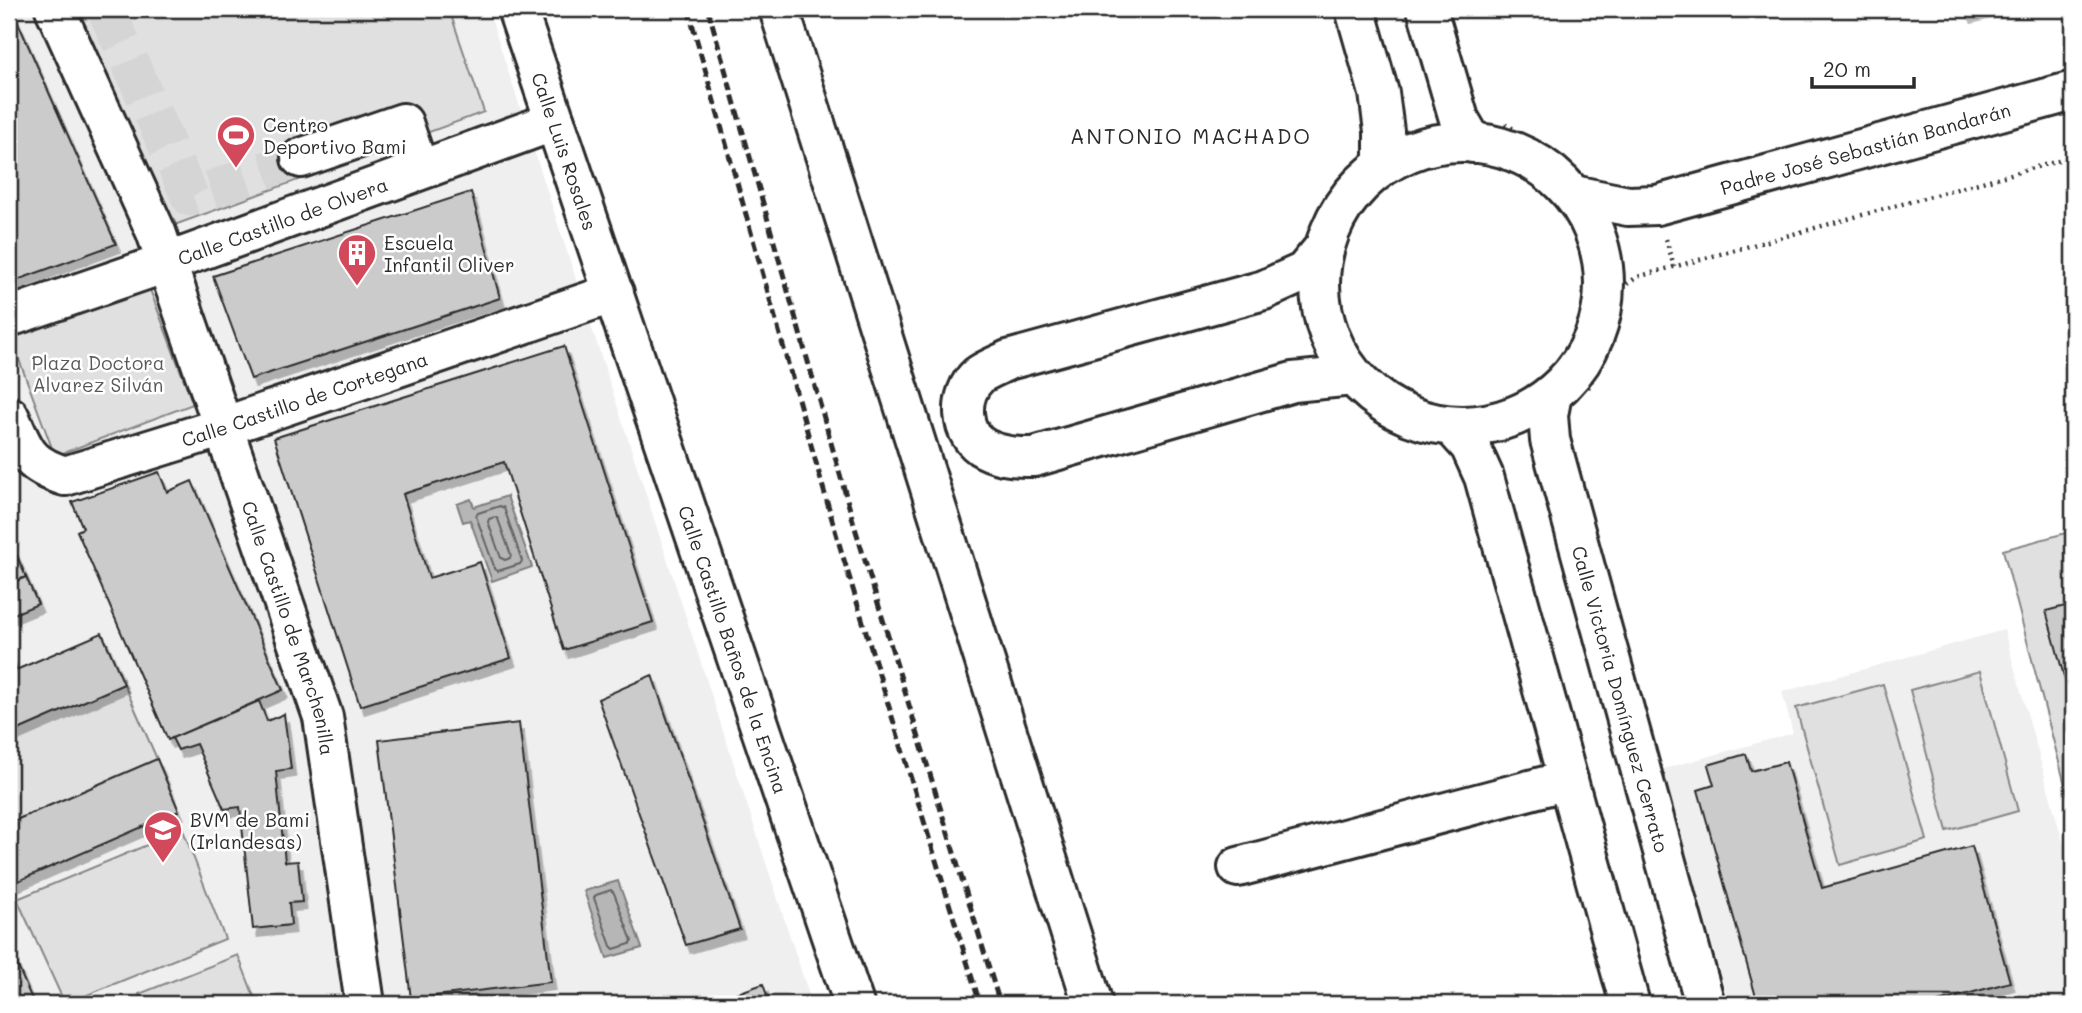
<svg xmlns="http://www.w3.org/2000/svg" width="2082" height="1013" viewBox="0 0 2082 1013" font-family="Mali,sans-serif">
  <style>
    .built { fill: #efefef }
    .green { fill: #e0e0e0; stroke: #868686; stroke-width: 2 }
    .water { fill: #b6b6b6; stroke: #7e7e7e; stroke-width: 2 }
    .lines { fill: none; stroke-linecap: round; stroke-linejoin: round }
    .shore { stroke: #636363; stroke-width: 2 }
    .building { fill: #cbcbcb; stroke: #2b2b2b; stroke-width: 2; filter: url(#shadow) }
    .minor-tunnel { stroke: #d5d5d5; stroke-width: 38; stroke-dasharray: 38 19; stroke-linecap: butt }
    .minor-casing { stroke: #2b2b2b; stroke-width: 44 }
    .path { stroke: #2b2b2b; stroke-width: 4.5; stroke-dasharray: 2 5; stroke-linecap: butt }
    .minor { stroke: #fff; stroke-width: 38 }
    .rail { stroke: #2b2b2b; stroke-width: 5; stroke-dasharray: 10 5; stroke-linecap: butt }
    .labels { text-anchor: middle; dominant-baseline: central; stroke-width: 5; stroke-linejoin: round; paint-order: stroke }
    .poi-label { font-size: 19px; fill: #2b2b2b; stroke: #fff; text-anchor: start }
    .street-label { font-size: 19px; fill: #2b2b2b; stroke: #fff }
    .park-label { font-size: 19px; fill: #585858; stroke: #fff }
    .neighbourhood-label { font-size: 21px; letter-spacing: 2px; fill: #2b2b2b; stroke: #fff }
  </style>
  <defs>
    <filter id="shadow"><feDropShadow dx="4.5" dy="8" stdDeviation="0" flood-color="#0004"/></filter>
  </defs>
  <rect width="100%" height="100%" fill="#fff"/>
  <filter id="ink" filterUnits="userSpaceOnUse"><feTurbulence type="fractalNoise" baseFrequency=".0143" numOctaves="2"/><feDisplacementMap in="SourceGraphic" scale="14" xChannelSelector="R" yChannelSelector="G"/><feConvolveMatrix kernelMatrix="1 2 1 2 8 2 1 2 1" color-interpolation-filters="sRGB"/></filter>
  <g filter="url(#ink)">
    <!-- built -->
    <g class="built">
      <polygon points="9,9 488,9 812,1004 9,1004"/>
      <polygon points="2004,630 2073,878 2073,1004 1729,1004 1663,769 1793,733 1782,692"/>
    </g>
    <!-- green -->
    <g class="green">
      <polygon points="72,9 449,9 484,112 169,227"/>
      <polygon points="149,287 193,404 55,456 11,338"/>
      <polygon points="2073,531 2073,815 2003,550"/>
      <polygon points="1980,671 2018,811 1947,831 1910,690"/>
      <polygon points="124,684 157,759 9,823 9,734"/>
      <polygon points="1883,684 1927,840 1840,865 1796,708"/>
      <polygon points="183,830 225,939 65,1004 17,899"/>
      <polygon points="238,955 257,1004 143,1004 139,994"/>
    </g>
    <!-- water -->
    <g class="water">
      <polygon points="507,496 532,567 492,581 470,520 463,522 457,504 471,499 474,507"/>
      <polygon points="618,881 642,948 607,958 584,891"/>
    </g>
    <g class="lines">
      <!-- shore -->
      <g class="shore">
        <polygon points="500,506 504,508 522,561 520,564 498,571 495,569 476,516 478,513"/>
        <polygon points="495,517 498,519 511,555 510,558 505,560 501,558 488,522 489,519"/>
        <polygon points="611,890 614,893 632,941 630,944 614,949 611,946 594,898 596,895"/>
      </g>
    </g>
    <!-- building -->
    <g class="building">
      <polygon points="9,9 12,9 116,244 9,283"/>
      <polygon points="1965,9 1990,9 1967,15"/>
      <polygon points="471,192 500,298 251,379 213,276"/>
      <polygon points="564,346 653,622 564,650 504,462 403,494 429,578 480,562 511,658 360,706 274,438"/>
      <polygon points="159,472 167,492 192,481 283,690 168,740 77,531 83,528 72,502"/>
      <polygon points="14,549 26,577 9,584 9,551"/>
      <polygon points="26,577 38,604 9,616 9,584"/>
      <polygon points="2073,604 2073,709 2046,611"/>
      <polygon points="102,633 124,684 9,734 9,673"/>
      <polygon points="9,651 17,670 9,673"/>
      <polygon points="652,675 740,929 686,945 598,699"/>
      <polygon points="259,701 267,721 284,714 291,769 276,771 285,862 298,861 302,902 289,903 291,925 253,929 240,807 224,809 196,744 178,750 172,738"/>
      <polygon points="519,723 551,982 411,999 379,740"/>
      <polygon points="1746,754 1751,771 1786,762 1822,888 1972,846 2010,982 1931,1004 1758,1004 1698,790 1714,785 1708,765"/>
      <polygon points="157,759 179,811 9,885 9,823"/>
      <polygon points="9,946 34,1004 9,1003"/>
      <polygon points="763,984 770,1004 706,1004"/>
    </g>
    <g class="lines">
      <!-- minor-tunnel -->
      <polyline class="minor-tunnel" points="106,9 190,197 301,158"/>
      <!-- minor casing -->
      <g class="minor-casing">
        <g id="minor">
          <path id="s1" d="M55 9 156 232 323 717 365 1004"/>
          <path id="s2" d="M517 9 854 1004"/>
          <polyline points="779,9 1093,1004"/>
          <polyline points="1355,9 1379,93 1384,131 1384,165"/>
          <polyline points="1427,9 1459,119 1473,143"/>
          <circle cx="1462" cy="284" r="142"/>
          <polyline points="301,158 403,123 419,170"/>
          <path id="s3" d="M1573 195 1628 206 1657 205 2073 91"/>
          <path d="M1323 249 1304 272 1264 290 1008 360C999 365 987 369 979 375 957 394 959 436 986 449 1002 457 1017 457 1034 457L1293 382 1353 376"/>
          <path id="s4" d="M9 317 166 263 555 121"/>
          <path id="s5" d="M1552 394 1548 415 1550 440 1705 1004"/>
          <path id="s6" d="M9 416C25 451 26 464 65 476L223 427 614 293"/>
          <polyline points="1452,426 1470,446 1484,477 1630,1004"/>
          <polyline points="1238,867 1568,780"/>
        </g>
      </g>
      <!-- path -->
      <g class="path">
        <polyline points="1505,124 1539,144 1562,161"/>
        <polyline points="1666,239 1674,267"/>
        <polyline points="1588,388 1607,351 1616,317 1620,294 1627,284 1637,277 2073,157"/>
      </g>
      <!-- minor -->
      <use href="#minor" class="minor"/>
      <!-- rail -->
      <g class="rail">
        <polyline points="688,9 837,537 980,1004"/>
        <polyline points="708,9 856,531 1000,1004"/>
      </g>
    </g>
  </g>
  <!-- icons -->
  <defs>
    <g id="stadium-pin" transform="scale(2.0125)"><path d="M0 17L-7.5 6A9.5 9.5 0 1 1 7.5 6Z" fill="#d1495b" stroke="#fff"/><path d="M0-5a6.5 5 0 1 0 0 10a6.5 5 0 1 0 0-10ZM-3.5-1.8h7v3.6h-7Z" fill="#fff"/></g>
    <g id="building-pin" transform="scale(2.0125)"><path d="M0 17L-7.5 6A9.5 9.5 0 1 1 7.5 6Z" fill="#d1495b" stroke="#fff"/><path d="M-4-6H4V6H1V3H-1V6H-4ZM-2.5-4.3h1.7v1.8h-1.7ZM.8-4.3h1.7v1.8H.8ZM-2.5-1h1.7V.8h-1.7ZM.8-1h1.7V.8H.8Z" fill="#fff"/></g>
    <g id="school-pin" transform="scale(2.0125)"><path d="M0 17L-7.5 6A9.5 9.5 0 1 1 7.5 6Z" fill="#d1495b" stroke="#fff"/><path d="M0-5L7-2L0 1L-7-2ZM-4 1L0 2.5L4 1V4Q0 6-4 4Z" fill="#fff"/></g>
  </defs>
  <g fill-rule="evenodd">
    <use href="#stadium-pin" x="236" y="135"/>
    <use href="#building-pin" x="357" y="253"/>
    <use href="#school-pin" x="163" y="830"/>
  </g>
  <g class="labels">
    <!-- poi labels -->
    <g class="poi-label">
      <text x="263" y="124">Centro<tspan x="263" dy="22">Deportivo Bami</tspan></text>
      <text x="384" y="242">Escuela<tspan x="384" dy="22">Infantil Oliver</tspan></text>
      <text x="190" y="819">BVM de Bami<tspan x="190" dy="22">(Irlandesas)</tspan></text>
    </g>
    <!-- street labels -->
    <g class="street-label">
      <text stroke="none"><textPath href="#s3" startOffset="301">Padre José Sebastián Bandarán</textPath></text>
      <text stroke="none"><textPath href="#s2" startOffset="150">Calle Luis Rosales</textPath></text>
      <text stroke="none"><textPath href="#s4" startOffset="290">Calle Castillo de Olvera</textPath></text>
      <text stroke="none"><textPath href="#s6" startOffset="338">Calle Castillo de Cortegana</textPath></text>
      <text stroke="none"><textPath href="#s1" startOffset="663">Calle Castillo de Marchenilla</textPath></text>
      <text stroke="none"><textPath href="#s2" startOffset="676">Calle Castillo Baños de la Encina</textPath></text>
      <text stroke="none"><textPath href="#s5" startOffset="315">Calle Victoria Domínguez Cerrato</textPath></text>
    </g>
    <!-- park labels -->
    <g class="park-label">
      <text x="98" y="362">Plaza Doctora<tspan x="98" dy="22">Alvarez Silván</tspan></text>
    </g>
    <!-- neighbourhood labels -->
    <g class="neighbourhood-label">
      <text x="1191" y="135">ANTONIO MACHADO</text>
    </g>
  </g>
  <!-- margin -->
  <rect width="2082" height="1013" fill="none" stroke="#fff" stroke-width="35"/>
  <rect x="18" y="18" width="2047" height="978" fill="none" stroke="#2b2b2b" stroke-width="2.5" filter="url(#ink)"/>
  <!-- scale -->
  <path d="M1812 77v10h102v-10" fill="none" stroke="#2b2b2b" stroke-width="3.5"/>
  <text x="1823" y="77" font-size="21" fill="#2b2b2b" stroke="#ffffff" stroke-width="5" paint-order="stroke">20 m</text>
</svg>
